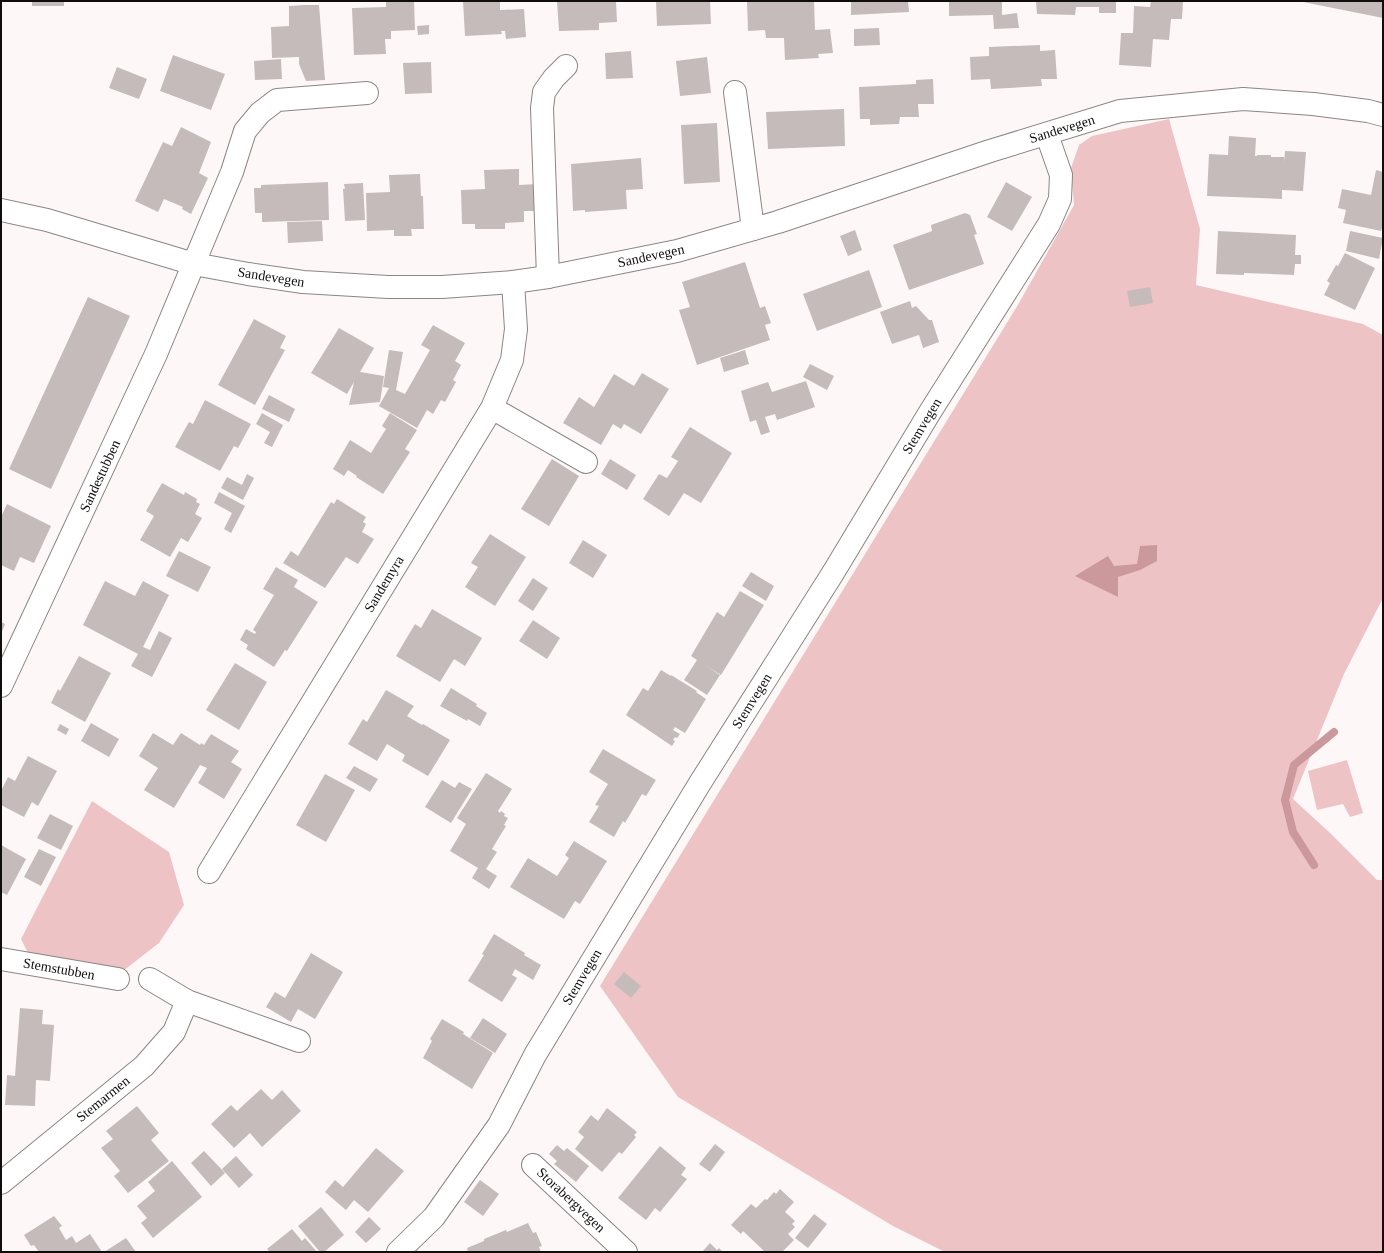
<svg xmlns="http://www.w3.org/2000/svg" width="1384" height="1253" viewBox="0 0 1384 1253" font-family="'Times New Roman',serif">
  <style>
    .green { fill: #edc3c5 }
    .water { fill: #cb989b }
    .lines { fill: none; stroke-linecap: round; stroke-linejoin: round }
    .stream { stroke: #cb989b; stroke-width: 8 }
    .building { fill: #c5bbbb }
    .minor-casing { stroke: #8d8484; stroke-width: 24 }
    .minor { stroke: #fff; stroke-width: 22 }
    .labels { text-anchor: middle; dominant-baseline: central; stroke-width: 3.5; stroke-linejoin: round; paint-order: stroke }
    .street-label { font-size: 14px; fill: #100d0d; stroke: #fff }
  </style>
  <rect width="100%" height="100%" fill="#fef7f8"/>
  <!-- green -->
  <g class="green">
    <polygon points="1169,119 1200,229 1196,285 1363,324 1383,335 1383,598 1344,674 1293,799 1329,832 1377,880 1383,880 1383,1252 945,1252 893,1226 678,1097 600,986 1019,303 1074,205 1071,168 1079,145 1092,136"/>
    <polygon points="1347,760 1363,813 1350,817 1343,804 1317,810 1308,771"/>
    <polygon points="92,801 169,852 184,905 159,943 119,974 28,953 21,939"/>
  </g>
  <!-- water -->
  <polygon class="water" points="1157,545 1157,561 1140,570 1118,577 1118,597 1075,576 1108,556 1114,566 1137,564 1140,546"/>
  <g class="lines">
    <!-- stream -->
    <polyline class="stream" points="1314,865 1293,832 1285,800 1294,765 1334,732"/>
  </g>
  <!-- building -->
  <g class="building">
    <rect x="32" y="1" width="32" height="5"/>
    <polygon points="386,1 414,1 415,30 391,31 391,39 385,39 386,54 354,55 352,8 386,7"/>
    <polygon points="463,1 500,1 500,10 524,9 526,37 506,39 505,31 501,31 502,34 465,36"/>
    <polygon points="557,1 616,1 617,22 599,23 599,30 559,31"/>
    <polygon points="656,1 710,1 711,24 657,26"/>
    <polygon points="747,1 814,1 815,30 830,29 833,53 818,54 819,58 785,60 784,38 766,38 765,30 748,31"/>
    <polygon points="851,1 908,1 909,12 851,15"/>
    <polygon points="949,1 1002,1 1002,15 1017,13 1019,28 994,29 993,15 949,16"/>
    <polygon points="1036,1 1116,1 1116,13 1099,13 1099,7 1076,7 1075,15 1037,14"/>
    <polygon points="1151,1 1183,1 1182,19 1171,19 1169,40 1153,39 1151,67 1119,65 1121,33 1133,33 1134,6 1150,7"/>
    <polygon points="1304,1 1383,1 1383,18 1303,2"/>
    <polygon points="304,5 319,5 325,80 306,81 299,64 299,57 272,58 271,27 289,26 289,6"/>
    <polygon points="429,25 429,34 418,35 417,26"/>
    <polygon points="879,28 880,45 854,46 854,29"/>
    <polygon points="1040,45 1040,51 1055,50 1057,79 1041,79 1042,86 991,89 990,79 971,80 970,57 989,56 989,47"/>
    <polygon points="631,51 633,78 606,79 605,53"/>
    <polygon points="173,55 225,74 211,110 160,91"/>
    <polygon points="707,57 711,93 680,96 676,61"/>
    <polygon points="281,59 282,79 255,80 254,61"/>
    <polygon points="431,62 432,93 405,94 403,63"/>
    <polygon points="117,67 147,79 139,99 109,88"/>
    <polygon points="933,79 934,104 918,104 919,117 900,117 899,124 870,125 870,119 860,119 859,87 916,84 916,80"/>
    <polygon points="844,109 845,146 768,149 766,112"/>
    <polygon points="717,123 720,182 684,184 681,125"/>
    <polygon points="181,127 211,142 199,173 208,178 191,214 182,209 183,207 164,199 158,212 135,201 163,142 172,146"/>
    <polygon points="1229,136 1256,138 1255,156 1257,156 1257,155 1271,155 1271,157 1284,157 1284,162 1285,151 1306,152 1303,191 1282,190 1282,199 1207,196 1209,154 1228,155"/>
    <polygon points="641,158 643,189 626,190 627,209 585,212 585,210 573,211 571,164"/>
    <polygon points="519,169 519,185 537,184 538,211 524,211 524,222 505,223 505,229 475,229 475,224 462,224 461,190 485,189 484,170"/>
    <polygon points="1376,170 1383,172 1383,225 1381,231 1343,223 1346,210 1338,208 1342,189 1371,195"/>
    <polygon points="420,174 421,196 423,196 424,229 411,229 412,236 394,236 394,230 367,231 366,193 390,192 389,175"/>
    <polygon points="328,182 329,220 262,222 262,213 255,213 254,188 261,188 261,185"/>
    <polygon points="1006,182 1032,197 1012,231 987,217"/>
    <polygon points="363,183 365,220 345,221 343,189 345,189 344,184"/>
    <polygon points="965,213 970,215 977,234 974,235 984,264 909,290 893,245 932,231 931,225"/>
    <polygon points="322,221 323,241 288,243 287,222"/>
    <polygon points="855,230 862,250 848,256 840,236"/>
    <polygon points="1218,231 1296,235 1295,255 1301,255 1301,264 1295,264 1294,275 1244,273 1244,275 1216,274"/>
    <polygon points="1350,231 1383,238 1379,259 1346,251"/>
    <polygon points="1345,253 1375,268 1355,310 1324,295 1330,283 1327,281 1336,265 1338,266"/>
    <polygon points="745,262 760,308 765,306 771,323 765,325 770,340 697,365 679,310 690,307 682,282"/>
    <polygon points="869,270 882,307 817,331 803,294"/>
    <polygon points="1150,287 1153,303 1130,307 1127,291"/>
    <polygon points="88,297 130,316 51,489 9,469"/>
    <polygon points="910,301 912,308 916,306 929,320 932,320 939,342 923,348 919,335 892,344 880,312"/>
    <polygon points="254,319 286,336 280,348 285,350 255,405 218,385"/>
    <polygon points="433,325 465,343 455,361 461,365 453,380 456,382 445,402 441,400 433,414 427,410 417,428 379,406 389,388 383,387 389,350 403,352 396,390 405,394 430,350 421,345"/>
    <polygon points="339,328 374,348 360,372 384,376 380,402 349,405 354,382 347,394 311,373"/>
    <polygon points="745,350 749,364 724,372 720,358"/>
    <polygon points="810,364 834,376 827,390 803,377"/>
    <polygon points="642,373 669,389 641,434 624,424 621,429 613,424 601,445 563,423 579,397 594,407 614,374 634,386"/>
    <polygon points="806,381 815,407 777,420 775,414 765,417 770,432 761,435 756,420 750,422 741,391 768,382 772,392"/>
    <polygon points="269,395 295,409 289,422 262,409"/>
    <polygon points="205,400 251,424 238,448 234,446 220,471 175,447 189,422 193,424"/>
    <polygon points="262,413 283,425 272,447 264,443 270,432 256,424"/>
    <polygon points="390,413 417,430 405,449 410,452 383,494 356,477 357,476 348,470 344,476 333,469 350,440 371,453 386,429 382,426"/>
    <polygon points="690,427 732,453 701,503 684,493 669,516 643,499 659,474 667,478 678,461 671,457"/>
    <polygon points="552,459 579,476 549,526 521,509"/>
    <polygon points="610,459 636,475 627,490 601,474"/>
    <polygon points="247,474 254,478 243,500 221,488 227,477 242,485"/>
    <polygon points="162,483 184,495 185,492 197,499 196,502 200,504 195,514 202,518 188,542 181,538 170,557 140,540 154,516 146,511"/>
    <polygon points="219,492 245,506 231,533 224,529 232,513 214,503"/>
    <polygon points="337,499 366,517 363,522 366,524 362,532 374,539 358,564 346,557 325,588 283,563 291,551 298,556 331,502 334,504"/>
    <polygon points="7,504 51,526 34,563 20,557 14,571 1,565 1,517"/>
    <polygon points="490,534 526,557 495,606 465,587 478,567 471,563"/>
    <polygon points="583,540 607,555 593,578 569,563"/>
    <polygon points="179,551 211,567 198,592 166,576"/>
    <polygon points="276,567 298,580 294,587 318,602 287,651 285,650 274,667 246,649 248,645 240,640 246,629 255,634 256,632 253,630 274,595 263,589"/>
    <polygon points="751,572 774,586 766,601 742,586"/>
    <polygon points="533,578 548,588 533,611 518,601"/>
    <polygon points="105,581 135,596 143,581 169,595 143,647 150,650 159,631 172,638 152,677 131,666 138,654 83,625"/>
    <polygon points="740,591 764,605 721,675 705,665 720,675 707,695 684,680 697,660 691,656 717,612 724,617"/>
    <polygon points="432,609 482,638 465,666 454,659 440,682 396,656 415,624 421,628"/>
    <polygon points="533,620 560,638 547,659 519,641"/>
    <polygon points="1,622 5,624 1,634"/>
    <polygon points="79,656 111,673 85,722 51,703 58,689 60,691"/>
    <polygon points="235,663 267,682 239,730 206,710"/>
    <polygon points="661,670 671,676 671,675 697,691 696,692 706,699 685,733 675,727 673,730 680,734 677,738 675,737 673,740 675,741 672,746 626,715 643,688 648,691"/>
    <polygon points="451,688 477,704 476,706 487,713 480,726 468,719 467,721 440,706"/>
    <polygon points="386,690 414,706 407,716 422,725 423,724 450,740 428,776 402,761 405,755 387,744 377,761 348,744 363,719 367,722"/>
    <polygon points="91,723 119,739 109,757 81,741"/>
    <polygon points="60,724 69,729 66,735 57,730"/>
    <polygon points="153,733 173,745 181,733 200,745 201,743 204,745 211,734 239,751 231,762 242,769 224,799 198,783 207,768 200,765 174,808 144,790 158,768 139,756"/>
    <polygon points="603,749 656,780 646,796 642,794 625,823 623,821 614,837 589,822 599,806 595,805 608,784 589,772"/>
    <polygon points="28,756 57,771 38,806 32,802 24,817 1,805 1,791 8,777 15,781"/>
    <polygon points="354,766 378,779 370,792 346,778"/>
    <polygon points="486,773 512,789 498,811 500,813 501,811 505,814 504,816 508,818 504,825 506,826 492,849 497,852 486,869 497,876 489,889 472,878 478,868 450,851 466,824 457,818"/>
    <polygon points="325,774 355,790 326,842 296,825"/>
    <polygon points="442,780 455,788 459,782 472,789 451,823 425,807"/>
    <polygon points="50,814 73,826 61,850 37,838"/>
    <polygon points="574,841 607,861 580,904 575,901 564,919 510,887 528,858 557,876 569,858 565,855"/>
    <polygon points="1,845 26,859 7,895 1,892"/>
    <polygon points="39,849 56,857 41,886 24,877"/>
    <polygon points="494,934 525,953 524,955 541,965 533,980 515,969 512,975 517,978 502,1002 468,981 484,955 482,954"/>
    <polygon points="311,953 343,972 315,1019 298,1009 291,1022 266,1007 275,992 285,998"/>
    <polygon points="624,972 641,986 631,998 614,984"/>
    <polygon points="20,1008 43,1010 42,1024 54,1025 50,1081 36,1080 35,1106 5,1105 7,1075 15,1076"/>
    <polygon points="483,1018 507,1034 495,1053 470,1038"/>
    <polygon points="442,1019 464,1032 463,1034 493,1053 472,1089 423,1058 432,1041 430,1039"/>
    <polygon points="261,1089 272,1100 282,1090 301,1111 262,1147 250,1133 234,1148 211,1124 231,1105 237,1111"/>
    <polygon points="137,1106 159,1133 151,1140 169,1161 128,1193 114,1176 120,1171 101,1148 113,1139 106,1131"/>
    <polygon points="607,1108 637,1132 634,1135 636,1137 622,1154 619,1152 602,1172 575,1149 584,1137 578,1132 591,1115 598,1121"/>
    <polygon points="715,1144 725,1152 710,1172 699,1164"/>
    <polygon points="557,1145 564,1151 567,1148 589,1166 576,1182 554,1164 557,1161 549,1154"/>
    <polygon points="660,1146 686,1168 681,1175 687,1179 660,1212 655,1208 646,1220 618,1198"/>
    <polygon points="376,1148 404,1171 368,1212 354,1200 346,1210 325,1192 335,1180 343,1187"/>
    <polygon points="204,1151 225,1173 211,1186 191,1163"/>
    <polygon points="236,1156 253,1175 239,1188 222,1169"/>
    <polygon points="172,1161 202,1197 153,1238 141,1223 147,1218 137,1206 155,1191 148,1182"/>
    <polygon points="480,1180 499,1194 483,1216 464,1202"/>
    <polygon points="780,1189 794,1202 785,1212 795,1221 792,1224 795,1227 788,1234 794,1240 782,1252 765,1252 743,1231 741,1234 731,1225 751,1204 756,1208 765,1199 767,1200 774,1192 776,1194"/>
    <polygon points="321,1207 344,1235 324,1252 320,1252 298,1226"/>
    <polygon points="814,1214 827,1224 808,1248 795,1238"/>
    <polygon points="54,1216 62,1226 59,1228 66,1240 72,1236 76,1243 90,1234 102,1252 39,1252 34,1245 31,1246 24,1235"/>
    <polygon points="369,1217 381,1229 366,1243 355,1232"/>
    <polygon points="528,1223 533,1233 536,1232 542,1246 539,1247 541,1252 468,1252 467,1248 484,1241 484,1239 506,1230 507,1232"/>
    <polygon points="292,1229 302,1241 305,1238 317,1252 270,1252 267,1249"/>
    <polygon points="126,1238 136,1252 104,1252"/>
    <polygon points="710,1243 717,1250 719,1248 723,1252 702,1252"/>
  </g>
  <g class="lines">
    <!-- minor casing -->
    <g class="minor-casing">
      <g id="minor">
        <polyline points="735,92 753,229"/>
        <polyline points="1,210 47,220 194,264 248,274 303,282 388,287 442,287 513,282 548,277 677,251 778,222 990,151 1120,111 1243,99 1313,104 1368,111 1383,115"/>
        <polyline points="548,277 542,108 544,92 554,78 566,66"/>
        <polyline points="492,408 586,462"/>
        <polyline points="1,686 156,354 232,172 245,131 260,113 277,100 367,93"/>
        <polyline points="209,872 492,408 512,360 516,329 513,282"/>
        <polyline points="1,959 118,979"/>
        <polyline points="150,979 187,1001 299,1041"/>
        <polyline points="533,1165 626,1252"/>
        <polyline points="1,1183 144,1066 174,1032 187,1001"/>
        <polyline points="398,1252 434,1217 499,1125 535,1055 700,783 833,573 930,412 1049,224 1060,199 1061,175 1047,135"/>
      </g>
    </g>
    <!-- minor -->
    <use href="#minor" class="minor"/>
  </g>
  <g class="labels">
    <!-- street labels -->
    <g class="street-label">
      <text transform="translate(1062 129) rotate(-17)">Sandevegen</text>
      <text transform="translate(651 256) rotate(-12)">Sandevegen</text>
      <text transform="translate(271 277) rotate(9)">Sandevegen</text>
      <text transform="translate(922 426) rotate(-59)">Stemvegen</text>
      <text transform="translate(100 476) rotate(-65)">Sandestubben</text>
      <text transform="translate(384 584) rotate(-59)">Sandemyra</text>
      <text transform="translate(752 701) rotate(-58)">Stemvegen</text>
      <text transform="translate(59 969) rotate(10)">Stemstubben</text>
      <text transform="translate(582 977) rotate(-59)">Stemvegen</text>
      <text transform="translate(103 1099) rotate(-39)">Stemarmen</text>
      <text transform="translate(571 1200) rotate(43)">Storabergvegen</text>
    </g>
  </g>
  <!-- border -->
  <rect width="1384" height="1253" fill="none" stroke="#100d0d" stroke-width="4"/>
</svg>
